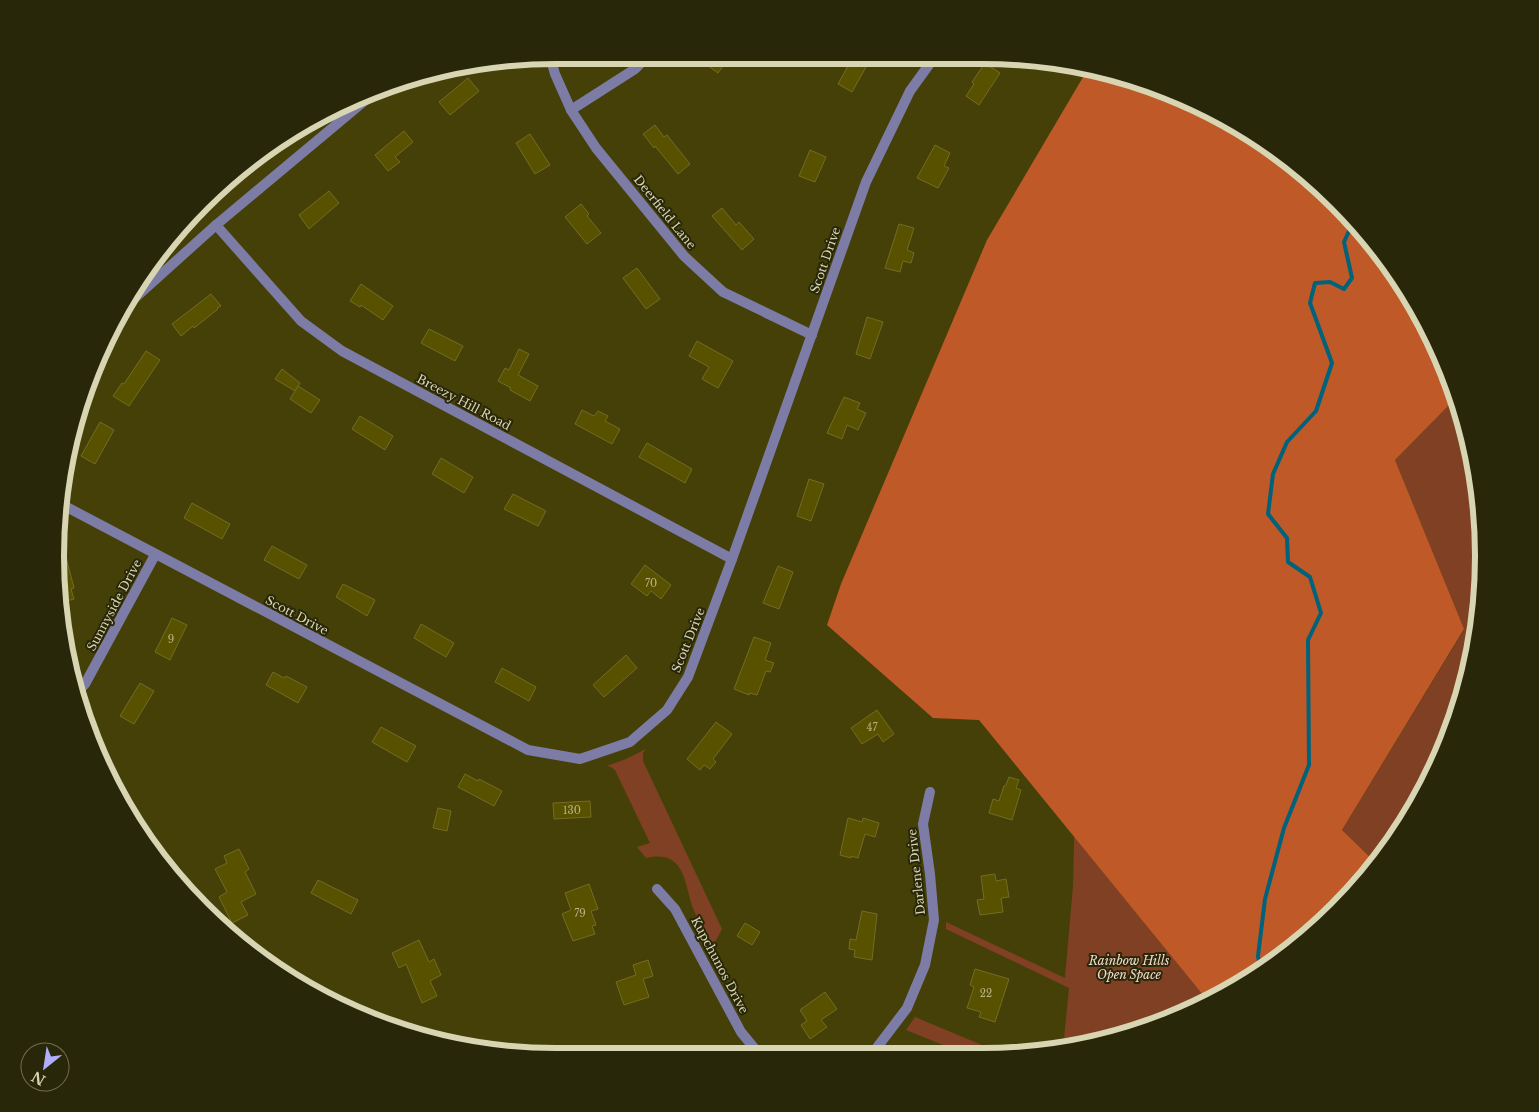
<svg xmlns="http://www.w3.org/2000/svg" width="1539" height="1112" viewBox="0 0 1539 1112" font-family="'Libre Baskerville',serif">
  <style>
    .green { fill: #804023 }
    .forest { fill: #bf5928 }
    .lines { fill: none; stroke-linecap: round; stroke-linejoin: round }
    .stream { stroke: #00627b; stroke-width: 4 }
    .building { fill: #585100; stroke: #736c26 }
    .minor { stroke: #7c7ca7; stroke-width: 10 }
    .labels { text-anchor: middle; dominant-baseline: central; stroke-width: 4; stroke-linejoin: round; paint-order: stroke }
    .number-label { font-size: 10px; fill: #b8b486 }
    .street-label { font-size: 12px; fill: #d8d5b3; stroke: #292709 }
    .park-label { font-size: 12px; font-style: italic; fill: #f5dace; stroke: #292709 }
    .rim { fill: none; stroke: #d8d5b3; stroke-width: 6 }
  </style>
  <rect width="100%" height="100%" fill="#454008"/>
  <!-- green -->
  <g class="green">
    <polygon points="1458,396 1480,491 1483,589 1467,686 1432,778 1377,864 1342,830 1464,630 1395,460"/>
    <path d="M646 749 643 753V761L722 929 712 948C706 936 700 925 695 913 683 886 688 849 646 858L637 847 650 843 615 770 611 767 607 766 626 759Z"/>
    <polygon points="1075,806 1229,990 1175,1019 1063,1049 1069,988 946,929 946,922 1065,978 1073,886"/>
    <polygon points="915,1017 1001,1053 963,1053 906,1030"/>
  </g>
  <!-- forest -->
  <polygon class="forest" points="1089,67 1174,93 1234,122 1313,179 1360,226 1417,306 1458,396 1395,460 1464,629 1342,830 1377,864 1313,933 1261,973 1208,1001 979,720 933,718 827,625 841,584 987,240"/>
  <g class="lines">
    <!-- stream -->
    <polyline class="stream" points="1261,973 1258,956 1265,899 1284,828 1309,765 1308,640 1321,613 1310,577 1288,562 1287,538 1268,514 1273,474 1287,442 1316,411 1332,363 1310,303 1315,283 1330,282 1344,289 1352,278 1344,242 1354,220"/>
  </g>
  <!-- building -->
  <g class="building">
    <polygon points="714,55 731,55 718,73 707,65"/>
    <polygon points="854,55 866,55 871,58 852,92 838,84"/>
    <polygon points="985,63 1000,73 979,105 966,96 974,84 972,82"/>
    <polygon points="468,78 479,91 450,115 439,102"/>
    <polygon points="655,125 664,137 667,135 690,164 678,174 655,146 654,148 643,134"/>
    <polygon points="404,131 413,142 395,157 400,162 388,171 375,155"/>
    <polygon points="530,134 550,165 535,174 516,143"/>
    <polygon points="935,145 950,153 944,166 949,168 938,188 917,178"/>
    <polygon points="810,150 826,157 815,182 799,176"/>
    <polygon points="329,191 339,203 309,229 299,215"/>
    <polygon points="581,204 589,214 587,216 601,233 587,244 565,217"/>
    <polygon points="722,208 736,225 739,222 754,239 742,250 712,216"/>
    <polygon points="899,224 914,228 907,250 914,253 911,263 903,261 900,272 885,268"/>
    <polygon points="637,268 660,299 646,309 623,278"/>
    <polygon points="361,284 393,306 383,320 361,305 360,307 350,301"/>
    <polygon points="211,294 221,306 217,308 218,309 194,328 193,326 181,336 172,324"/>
    <polygon points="867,317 883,322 870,359 856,354"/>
    <polygon points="429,329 463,346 455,361 421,343"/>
    <polygon points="697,341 733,361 718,388 702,379 709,367 689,356"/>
    <polygon points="519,349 529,354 518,375 538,386 530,401 510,390 511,388 498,381 505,368 509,370"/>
    <polygon points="146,351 160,360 129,406 113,396 122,383 124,384"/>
    <polygon points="282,369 300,383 295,391 275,379"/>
    <polygon points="298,386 320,400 311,413 290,399"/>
    <polygon points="844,397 860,403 857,409 866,413 858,430 847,425 842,439 827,433"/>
    <polygon points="582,410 594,416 598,411 608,416 605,421 620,429 612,444 575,424"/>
    <polygon points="360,416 393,436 385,450 352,429"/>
    <polygon points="100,422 114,430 95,464 81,456"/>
    <polygon points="647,443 692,469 685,483 639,457"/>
    <polygon points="441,458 473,477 464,493 432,474"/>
    <polygon points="809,479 824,484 811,521 797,516"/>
    <polygon points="513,494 546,511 538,526 504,509"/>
    <polygon points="192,503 230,524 222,539 184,518"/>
    <polygon points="63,546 74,588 71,589 74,599 59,603 59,547"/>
    <polygon points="272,546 307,565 299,579 264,560"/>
    <polygon points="645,565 671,585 661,599 651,591 647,596 631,584"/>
    <polygon points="778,566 793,572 779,609 763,603"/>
    <polygon points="343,584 375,600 367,616 336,597"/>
    <polygon points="172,618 187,625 170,660 155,652"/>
    <polygon points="421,624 454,643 446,657 414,638"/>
    <polygon points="754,637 771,643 765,660 774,663 770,672 766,671 757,695 749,693 749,695 734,689"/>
    <polygon points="626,655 637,668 604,697 593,685"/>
    <polygon points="502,668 536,687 529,701 495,682"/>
    <polygon points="273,672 284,678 286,676 307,687 298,703 266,685"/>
    <polygon points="140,683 154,691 134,724 120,716"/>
    <polygon points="877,710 894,734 883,742 878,734 862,744 851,728"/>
    <polygon points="716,722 732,734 713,759 716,762 710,769 704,765 700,770 687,759"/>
    <polygon points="381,727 416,746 407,762 372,742"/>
    <polygon points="465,774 478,781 479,779 502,791 494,806 458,787"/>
    <polygon points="1009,777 1019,780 1016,788 1021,790 1012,820 989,813 993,799 999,801 1004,786 1006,785"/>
    <polygon points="590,801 591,817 554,819 553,803"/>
    <polygon points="438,808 451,811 447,831 433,828"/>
    <polygon points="848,818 862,822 863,818 879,823 875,837 865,834 858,858 851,856 851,858 840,855"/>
    <polygon points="239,849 249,869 245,872 256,894 241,902 248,915 232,923 219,897 227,892 215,869 227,863 224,856"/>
    <polygon points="995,874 996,881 1006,879 1009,897 1001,898 1003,912 980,915 977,900 984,899 981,876"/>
    <polygon points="318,880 358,900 351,914 311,893"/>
    <polygon points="589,884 598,909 591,911 596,925 592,926 595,934 573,941 562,914 571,910 565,893"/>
    <polygon points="862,911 877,914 872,960 854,957 855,950 849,949 850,939 856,940"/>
    <polygon points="745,923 760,932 752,945 737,936"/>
    <polygon points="419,940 429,962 434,959 441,975 430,981 437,996 422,1003 406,964 399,968 392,953"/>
    <polygon points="648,960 653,976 643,979 649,997 624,1005 616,982 636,975 633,965"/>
    <polygon points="975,969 1009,979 995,1022 979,1017 981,1012 967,1008 974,987 970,985"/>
    <polygon points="825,992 837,1009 821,1020 827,1027 810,1039 801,1025 807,1021 800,1010"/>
  </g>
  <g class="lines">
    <!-- minor -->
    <g class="minor">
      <polyline points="550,56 555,74 571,110 596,148 684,256 723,292 812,335"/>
      <polyline points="571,110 635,69 649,55"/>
      <polyline points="216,225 301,321 342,351 732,559"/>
      <polyline points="126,306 216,225 380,88"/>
      <polyline points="59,503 528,750 580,759 630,742 667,710 688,677 732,559 866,182 910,91 936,55"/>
      <polyline points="78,692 85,684 155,555"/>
      <polyline points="657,889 675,909 741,1032 759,1054"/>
      <polyline points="872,1054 907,1008 925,965 934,920 930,874 923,824 930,792"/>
    </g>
  </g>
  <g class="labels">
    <!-- number labels -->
    <g class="number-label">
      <text x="651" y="583">70</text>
      <text x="171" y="639">9</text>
      <text x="872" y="727">47</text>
      <text x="572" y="810">130</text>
      <text x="580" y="913">79</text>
      <text x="986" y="993">22</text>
    </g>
    <!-- street labels -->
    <g class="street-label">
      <text transform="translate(665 212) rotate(51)">Deerfield Lane</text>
      <text transform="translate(825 260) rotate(-71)">Scott Drive</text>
      <text transform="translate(464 402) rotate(28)">Breezy Hill Road</text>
      <text transform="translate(114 605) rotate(-62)">Sunnyside Drive</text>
      <text transform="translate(297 615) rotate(28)">Scott Drive</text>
      <text transform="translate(688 640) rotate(-68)">Scott Drive</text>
      <text transform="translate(916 872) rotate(-96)">Darlene Drive</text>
      <text transform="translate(720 965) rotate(62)">Kupchunos Drive</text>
    </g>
    <!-- park labels -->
    <g class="park-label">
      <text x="1129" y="960">Rainbow Hills<tspan x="1129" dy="14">Open Space</tspan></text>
    </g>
  </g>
  <!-- crop -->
  <path d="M0 0H1539V1112H0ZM556 64H983A492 492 0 0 1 1475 556V556A492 492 0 0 1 983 1048H556A492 492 0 0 1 64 556V556A492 492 0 0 1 556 64Z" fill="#292709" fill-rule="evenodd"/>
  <path class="rim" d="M556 64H983A492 492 0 0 1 1475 556V556A492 492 0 0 1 983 1048H556A492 492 0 0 1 64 556V556A492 492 0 0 1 556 64Z"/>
  <!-- north arrow -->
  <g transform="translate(45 1067) rotate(210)"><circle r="24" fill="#292709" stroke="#6f6d4d"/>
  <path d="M0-4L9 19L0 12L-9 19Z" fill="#afaefa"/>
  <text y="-8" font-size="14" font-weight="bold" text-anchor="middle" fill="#d8d5b3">N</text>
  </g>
</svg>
